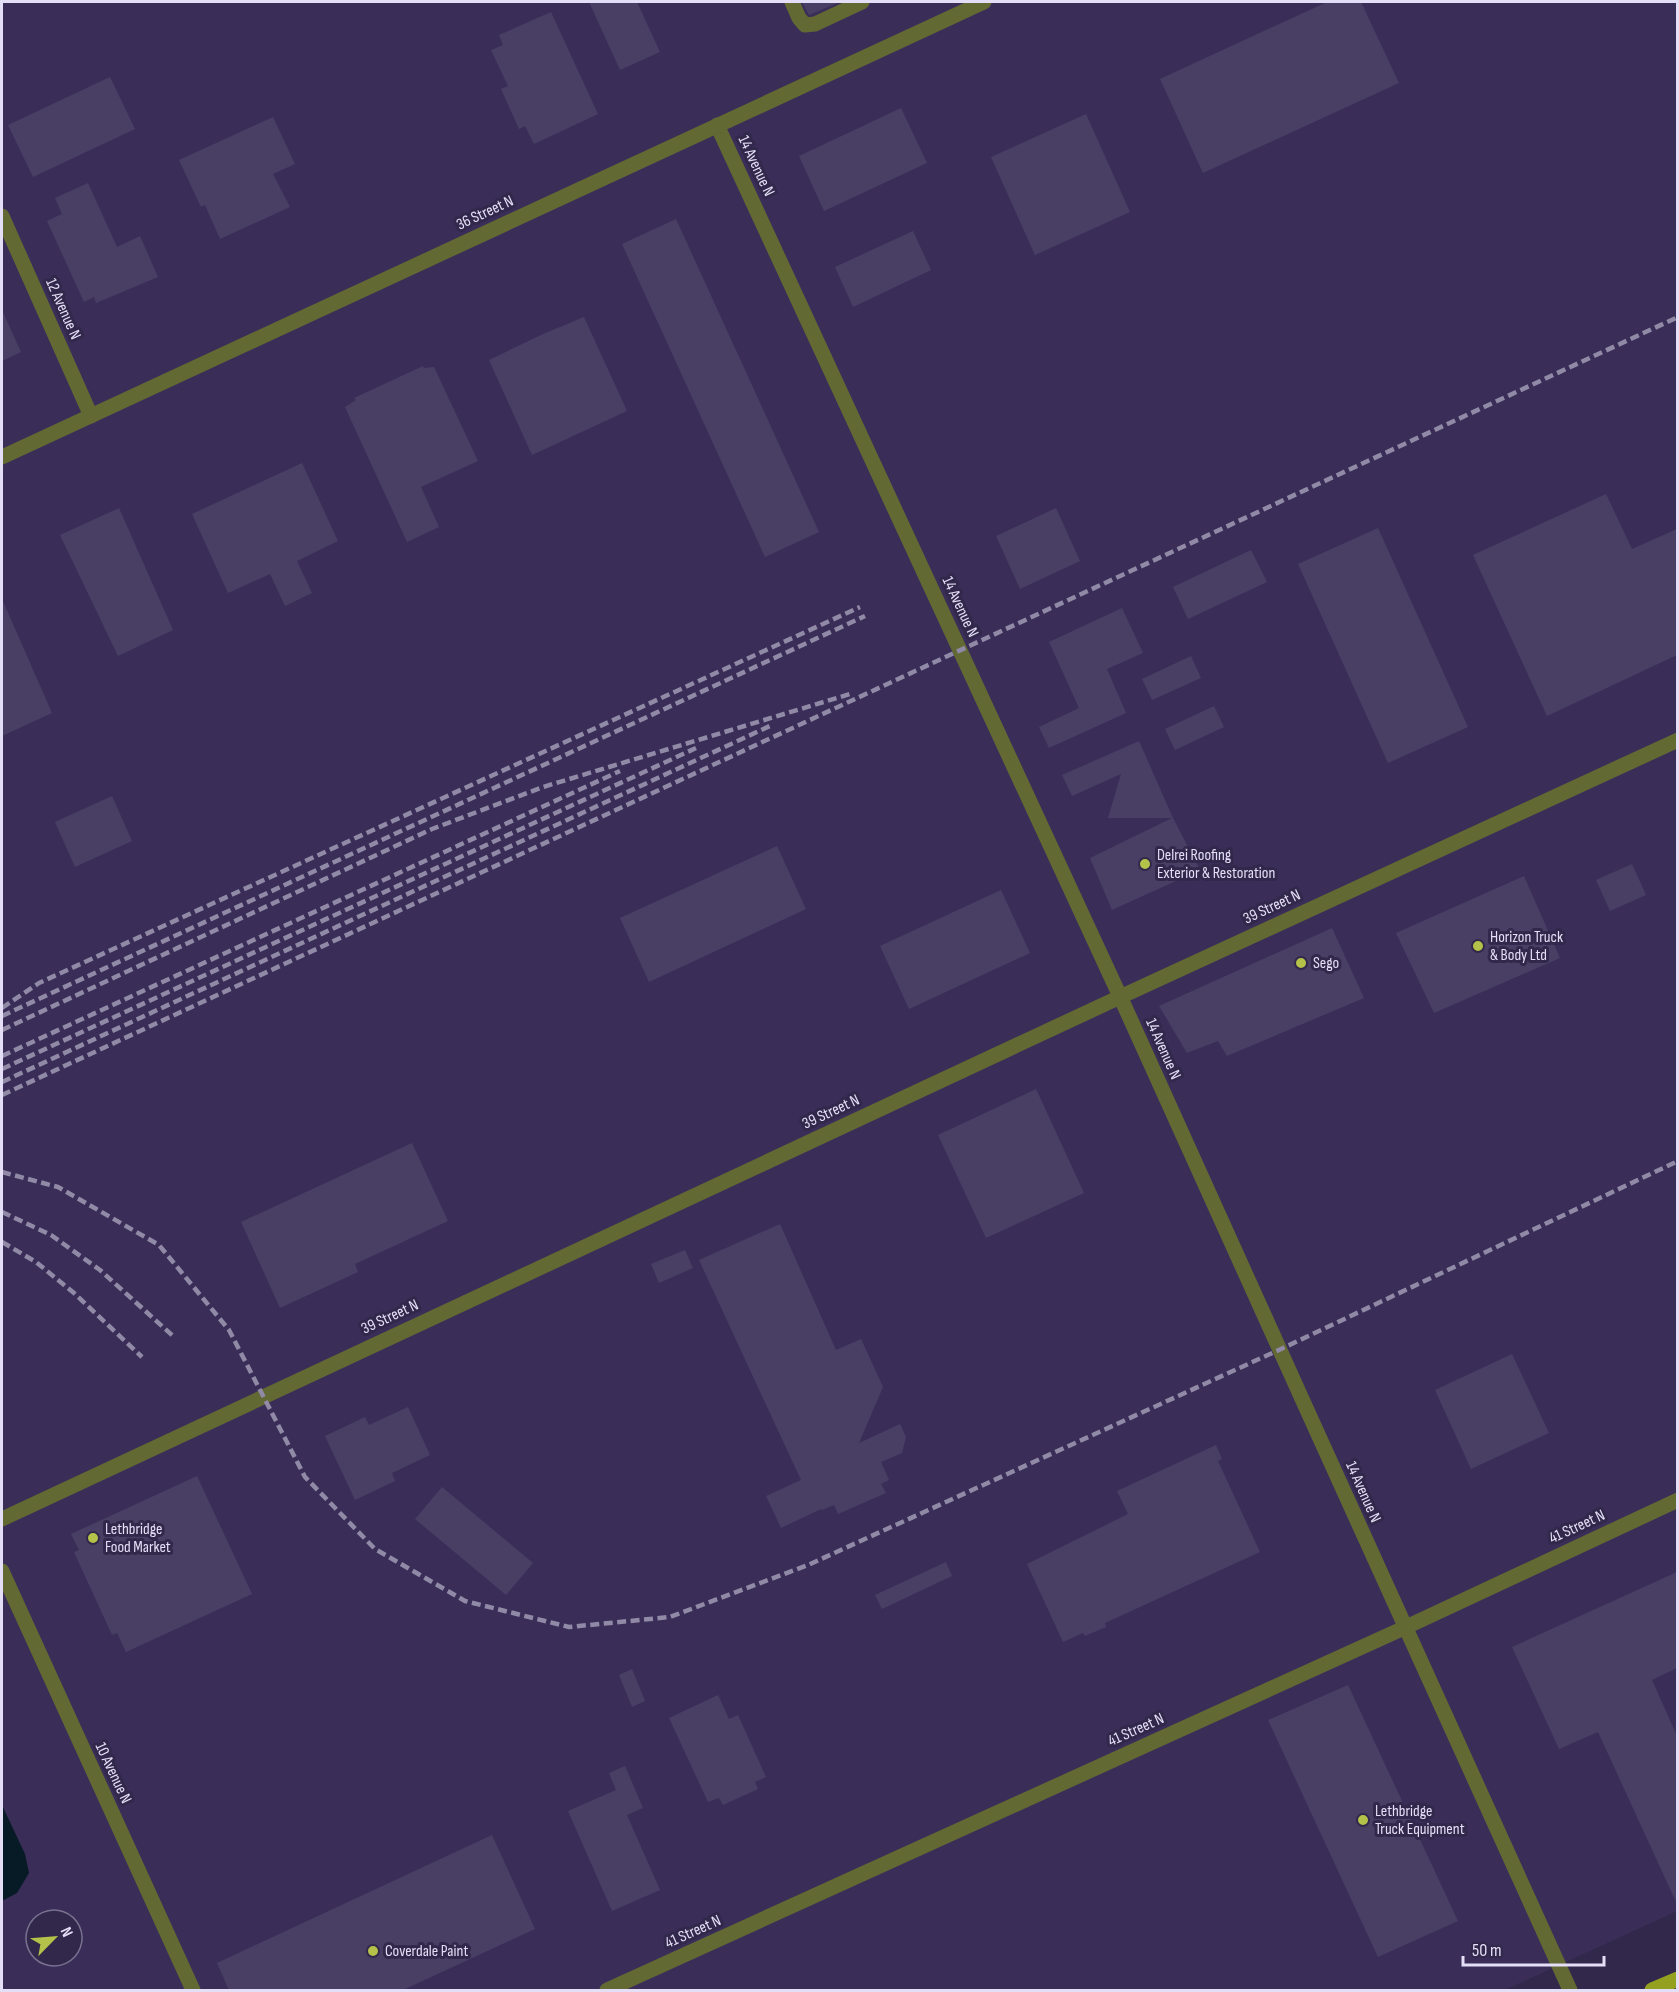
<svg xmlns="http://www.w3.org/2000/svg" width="1679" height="1992" viewBox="0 0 1679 1992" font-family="'Sofia Sans Condensed',sans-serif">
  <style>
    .built { fill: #3a2e58; fill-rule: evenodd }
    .water { fill: #071b26 }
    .building { fill: #493f65 }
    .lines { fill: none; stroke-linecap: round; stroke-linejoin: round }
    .minor { stroke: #626933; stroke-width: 15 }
    .major { stroke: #94a120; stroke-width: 15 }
    .rail { stroke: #918aa7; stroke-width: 4.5; stroke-dasharray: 9 4.5; stroke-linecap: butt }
    .poi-dot { fill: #b4c24a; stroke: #32284b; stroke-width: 2 }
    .labels { text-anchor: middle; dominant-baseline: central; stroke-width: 6; stroke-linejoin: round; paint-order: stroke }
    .street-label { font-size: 16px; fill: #e4dff6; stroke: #32284b }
    .poi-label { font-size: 16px; fill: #e4dff6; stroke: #32284b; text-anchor: start }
  </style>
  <rect width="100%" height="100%" fill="#32284b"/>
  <!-- built -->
  <path class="built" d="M2 2H1677V1911L1505 1990H2ZM36 1920H72V1956H36Z"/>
  <!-- water -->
  <polygon class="water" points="2,1805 25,1854 29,1873 17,1893 2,1901"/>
  <!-- building -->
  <g class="building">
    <polygon points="589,2 637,2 660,52 620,70"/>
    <polygon points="802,2 840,2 809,15"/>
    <polygon points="1327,2 1361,2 1399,83 1203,173 1160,79"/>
    <polygon points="551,12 598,114 534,144 525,126 519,129 501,89 508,86 491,50 503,45 499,35"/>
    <polygon points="110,77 135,129 33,177 8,125"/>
    <polygon points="901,108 927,163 824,211 799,156"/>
    <polygon points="1086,114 1130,212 1035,255 991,157"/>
    <polygon points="273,117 295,164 273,174 290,207 220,239 205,205 201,207 179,160"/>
    <polygon points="88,183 117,247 140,236 158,277 96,303 94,297 84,302 47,221 62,214 55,198"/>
    <polygon points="676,219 819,532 765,557 622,244"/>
    <polygon points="913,231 931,270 853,307 835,267"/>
    <polygon points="2,310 21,352 2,361"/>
    <polygon points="584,317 627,411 532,455 489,360 543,334"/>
    <polygon points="423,366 424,368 434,367 478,461 421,487 439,527 407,542 345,407 356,400 354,398"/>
    <polygon points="302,463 338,541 297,561 312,593 285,606 270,574 228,593 192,514"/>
    <polygon points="1606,494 1632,549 1677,529 1677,655 1547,716 1473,555"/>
    <polygon points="119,508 173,630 118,656 60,535"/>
    <polygon points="1056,508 1080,561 1020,589 996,536"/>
    <polygon points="1378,528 1468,727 1388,763 1298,564"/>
    <polygon points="1251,550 1267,582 1188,619 1173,587"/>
    <polygon points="2,599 52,713 2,736"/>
    <polygon points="1122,608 1143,653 1107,669 1126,713 1049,748 1039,727 1079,708 1049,642"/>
    <polygon points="1191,656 1201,678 1152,700 1142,679"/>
    <polygon points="1214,706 1224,727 1175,750 1165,729"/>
    <polygon points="1139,741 1173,818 1200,870 1112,910 1090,858 1172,818 1108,818 1121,774 1072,796 1062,775"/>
    <polygon points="112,796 132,841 75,867 55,822"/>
    <polygon points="777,846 806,909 649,982 620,918"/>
    <polygon points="1632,864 1646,895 1610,911 1596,880"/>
    <polygon points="1524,876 1560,958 1434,1013 1396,933"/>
    <polygon points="1001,890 1030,953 909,1009 880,946"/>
    <polygon points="1332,928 1364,998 1227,1056 1218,1041 1187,1053 1159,1006"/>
    <polygon points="1036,1089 1084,1193 986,1238 938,1135"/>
    <polygon points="412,1143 448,1221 355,1264 358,1272 280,1308 241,1222"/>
    <polygon points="780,1224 836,1350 861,1339 883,1387 859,1443 900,1424 906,1437 902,1453 881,1462 889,1480 881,1484 886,1493 838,1514 834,1505 822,1510 821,1509 781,1528 766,1496 801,1480 699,1260"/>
    <polygon points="685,1250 693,1268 659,1283 651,1264"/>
    <polygon points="1512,1354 1549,1433 1471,1469 1435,1390"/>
    <polygon points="408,1407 430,1455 392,1473 395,1481 355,1500 325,1436 365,1417 369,1425"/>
    <polygon points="1216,1445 1222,1459 1218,1461 1260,1552 1105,1623 1106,1627 1085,1636 1083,1633 1063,1642 1027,1564 1128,1514 1117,1491"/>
    <polygon points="197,1476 252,1594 126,1652 117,1633 112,1635 74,1552 79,1550 71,1534"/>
    <polygon points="442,1487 533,1563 506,1595 415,1519"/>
    <polygon points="946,1562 952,1576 882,1609 875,1595"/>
    <polygon points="1677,1572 1677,1668 1652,1680 1677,1736 1677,1904 1598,1732 1559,1749 1512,1647"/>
    <polygon points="632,1669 645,1701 632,1707 619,1675"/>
    <polygon points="1348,1685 1458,1921 1378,1957 1268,1720"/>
    <polygon points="718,1695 729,1719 738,1715 766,1777 755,1782 758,1789 723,1805 719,1798 708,1802 669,1718"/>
    <polygon points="625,1766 643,1808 627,1815 660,1890 612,1911 568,1811 616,1790 609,1773"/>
    <polygon points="492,1835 535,1929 403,1990 229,1990 217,1963"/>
  </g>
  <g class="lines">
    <!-- minor -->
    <g class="minor">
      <polyline points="792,2 799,18 805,25 815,24 862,2"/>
      <path d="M717 125C852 418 989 711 1124 1005 1273 1333 1420 1663 1570 1990"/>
      <polyline points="2,216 91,416"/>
      <polyline points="2,457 984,2"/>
      <polyline points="2,1519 1120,997 1678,740"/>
      <polyline points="2,1571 193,1990"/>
      <polyline points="607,1990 1404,1628 1678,1500"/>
    </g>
    <!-- major -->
    <polyline class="major" points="1652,1990 1678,1979"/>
    <!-- rail -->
    <g class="rail">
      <polyline points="2,1008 39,983 860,607"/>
      <polyline points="2,1016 865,616"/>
      <polyline points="2,1030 432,829 543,787 850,694"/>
      <polyline points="2,1056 620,771"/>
      <polyline points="2,1069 696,748"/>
      <polyline points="2,1082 772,725"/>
      <polyline points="2,1095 1678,317"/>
      <polyline points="2,1172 58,1187 159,1245 229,1330 305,1477 375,1549 465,1601 569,1627 670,1617 808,1565 1281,1349 1678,1161"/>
      <polyline points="2,1212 51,1235 100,1270 173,1336"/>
      <polyline points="2,1242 36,1262 74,1293 142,1357"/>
    </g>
  </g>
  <!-- markers -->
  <g class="poi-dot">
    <circle cx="1145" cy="864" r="6"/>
    <circle cx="1478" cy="946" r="6"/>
    <circle cx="1301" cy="963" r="6"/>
    <circle cx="93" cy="1538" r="6"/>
    <circle cx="1363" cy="1820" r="6"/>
    <circle cx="373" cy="1951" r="6"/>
  </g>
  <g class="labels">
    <!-- street labels -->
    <g class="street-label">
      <text transform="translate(756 166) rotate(65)">14 Avenue N</text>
      <text transform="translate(485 213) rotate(-25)">36 Street N</text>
      <text transform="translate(63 309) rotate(66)">12 Avenue N</text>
      <text transform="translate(960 607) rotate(65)">14 Avenue N</text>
      <text transform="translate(1272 907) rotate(-25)">39 Street N</text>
      <text transform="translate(1163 1049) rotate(66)">14 Avenue N</text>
      <text transform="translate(831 1112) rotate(-25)">39 Street N</text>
      <text transform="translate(390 1317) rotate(-25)">39 Street N</text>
      <text transform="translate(1363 1492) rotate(66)">14 Avenue N</text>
      <text transform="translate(1577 1527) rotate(-25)">41 Street N</text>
      <text transform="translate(1136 1730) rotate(-24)">41 Street N</text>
      <text transform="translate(113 1773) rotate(65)">10 Avenue N</text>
      <text transform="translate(693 1932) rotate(-24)">41 Street N</text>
    </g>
    <!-- poi labels -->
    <g class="poi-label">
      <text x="1157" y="855">Delrei Roofing<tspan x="1157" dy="18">Exterior &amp; Restoration</tspan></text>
      <text x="1490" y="937">Horizon Truck<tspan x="1490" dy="18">&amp; Body Ltd</tspan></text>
      <text x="1313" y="963">Sego</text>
      <text x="105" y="1529">Lethbridge<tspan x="105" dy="18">Food Market</tspan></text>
      <text x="1375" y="1811">Lethbridge<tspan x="1375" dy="18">Truck Equipment</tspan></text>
      <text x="385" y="1951">Coverdale Paint</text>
    </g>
  </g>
  <!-- border -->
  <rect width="1679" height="1992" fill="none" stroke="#e4dff6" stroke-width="6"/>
  <!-- north arrow -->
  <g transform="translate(54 1938) rotate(65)"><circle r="28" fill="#32284b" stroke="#79718f" stroke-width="1.5"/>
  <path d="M0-4.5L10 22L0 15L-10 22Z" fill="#b4c24a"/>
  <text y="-9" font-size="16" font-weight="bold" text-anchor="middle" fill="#e4dff6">N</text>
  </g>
  <!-- scale -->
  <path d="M1463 1956v9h141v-9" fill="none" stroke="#e4dff6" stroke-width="3"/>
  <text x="1472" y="1956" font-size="18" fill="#e4dff6" stroke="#32284b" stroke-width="4.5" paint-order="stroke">50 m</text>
</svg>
